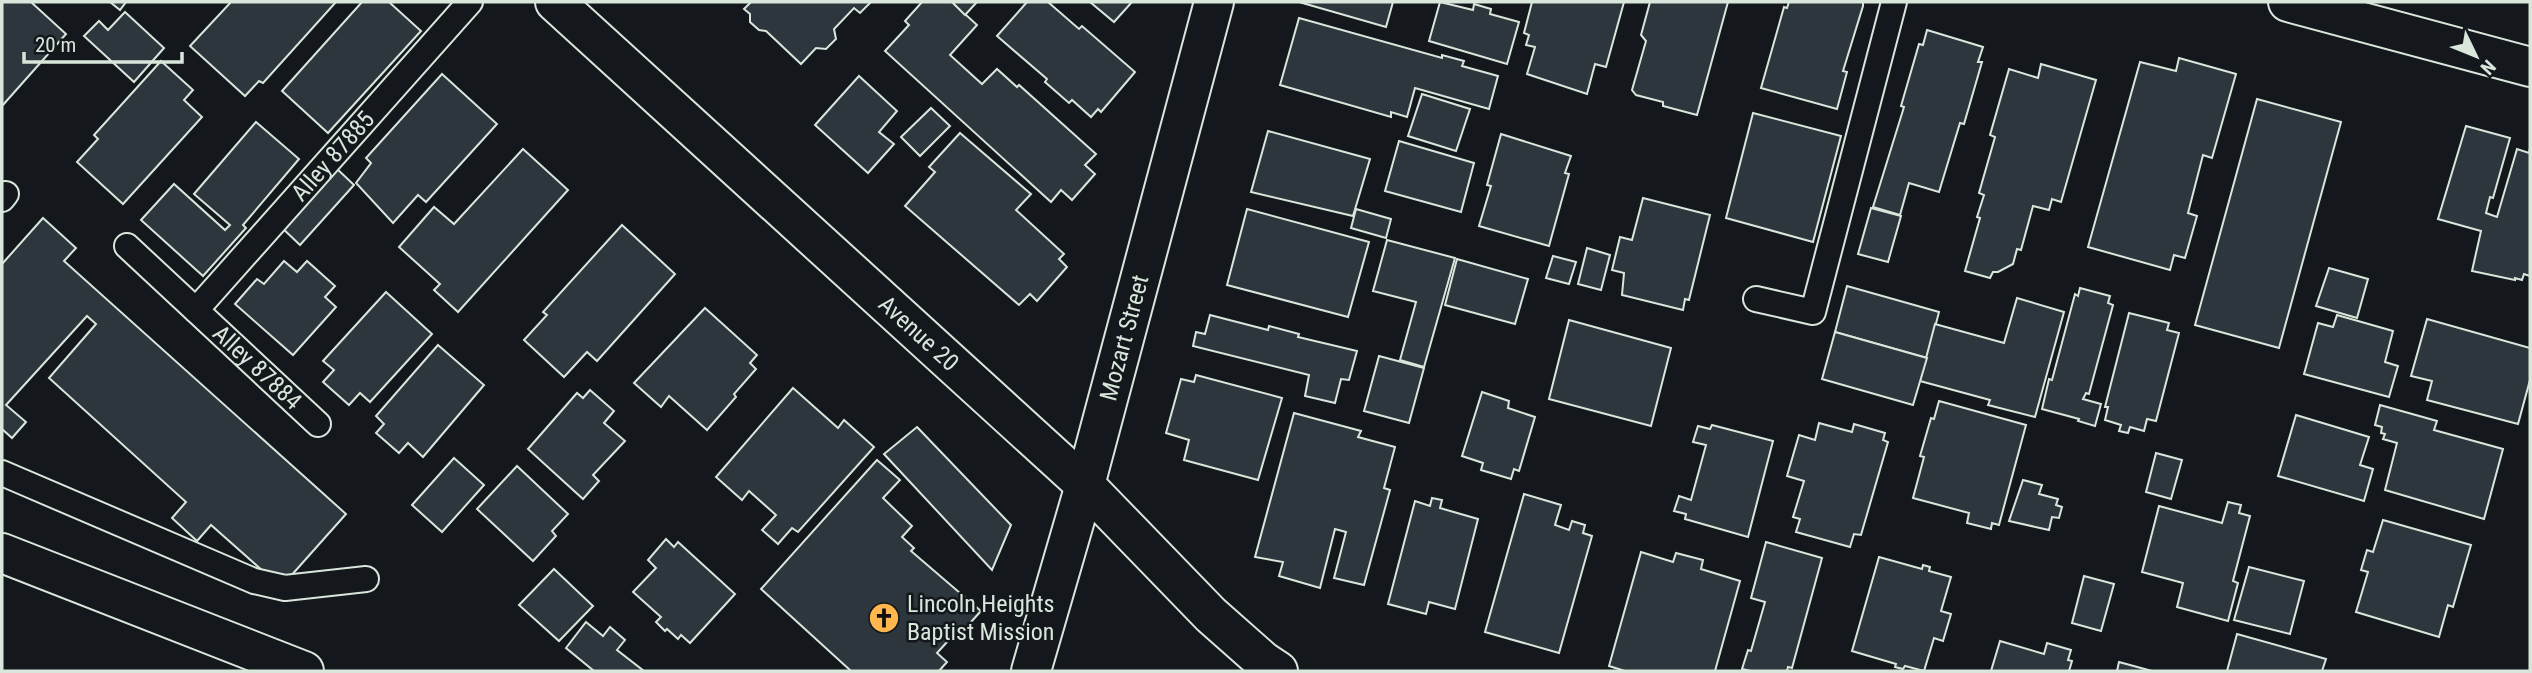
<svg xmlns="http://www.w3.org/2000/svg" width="2532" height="673" viewBox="0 0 2532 673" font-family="'Roboto Condensed',sans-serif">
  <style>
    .building { fill: #2c363c; stroke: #d8e6dc; stroke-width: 2 }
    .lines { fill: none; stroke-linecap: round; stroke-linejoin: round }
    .service-casing { stroke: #d8e6dc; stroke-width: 28 }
    .minor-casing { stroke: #d8e6dc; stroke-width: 42 }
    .motorway-casing { stroke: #d8e6dc; stroke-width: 42 }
    .service { stroke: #14181c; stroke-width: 24 }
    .minor { stroke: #14181c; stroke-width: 38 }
    .motorway { stroke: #14181c; stroke-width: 38 }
    .labels { text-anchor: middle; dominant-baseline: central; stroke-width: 5; stroke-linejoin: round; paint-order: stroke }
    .street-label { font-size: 24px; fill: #d8e6dc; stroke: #14181c }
    .poi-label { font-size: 24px; fill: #d8e6dc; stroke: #14181c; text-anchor: start }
  </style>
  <rect width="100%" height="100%" fill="#14181c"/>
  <!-- building -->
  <g class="building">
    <polygon points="2,2 31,2 66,34 2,106"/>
    <polygon points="110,2 126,2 120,10"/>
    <polygon points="231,2 336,2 263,83 259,81 245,96 190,46"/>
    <polygon points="362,2 389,2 421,31 328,133 282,91"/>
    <polygon points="751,2 871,2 860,13 854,8 834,29 836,39 826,49 816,48 801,64 766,31 759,30 750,22 750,14 744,9"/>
    <polygon points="922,2 952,2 977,25 950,55 982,84 997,69 1017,87 1019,85 1096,154 1085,165 1095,174 1072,200 1061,190 1051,202 885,51 909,25 905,21"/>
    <polygon points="952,2 977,2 965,15"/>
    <polygon points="1027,2 1048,2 1079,29 1082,26 1135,72 1101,112 1098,109 1091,117 1072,100 1069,103 1045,82 1047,79 997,36"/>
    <polygon points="1090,2 1132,2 1114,22"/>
    <polygon points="1299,2 1393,2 1386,27"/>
    <polygon points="1440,2 1473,10 1474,4 1491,9 1490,14 1519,22 1507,64 1429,41"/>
    <polygon points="1532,2 1624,2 1606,67 1595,64 1587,94 1527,74 1535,47 1526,45 1529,35 1524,33"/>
    <polygon points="1650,2 1728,2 1697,115 1663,106 1663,102 1636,95 1632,90 1646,41 1641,35"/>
    <polygon points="1789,2 1863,2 1863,6 1843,71 1847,72 1837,109 1761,88 1784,7 1787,8"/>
    <polygon points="125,12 164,48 134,82 84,36 99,21 108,30"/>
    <polygon points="1299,18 1442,58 1442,55 1464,61 1462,66 1498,76 1489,109 1415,88 1407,117 1391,112 1391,117 1280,85"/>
    <polygon points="1927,30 1983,47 1978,62 1982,62 1964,124 1960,123 1939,192 1909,183 1900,215 1873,207 1904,107 1901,106 1919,44 1923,45"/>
    <polygon points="2179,58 2236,74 2212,158 2203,155 2188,213 2197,216 2185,258 2174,255 2170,270 2088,247 2140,62 2176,71"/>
    <polygon points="161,61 193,90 184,100 202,117 123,204 77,162 98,139 94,135"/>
    <polygon points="2041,64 2096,80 2061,202 2052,199 2049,210 2033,206 2021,250 2017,249 2013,264 1998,272 1993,272 1990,278 1965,271 1980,218 1977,217 1984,195 1979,193 1995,137 1990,135 2009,69 2038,78"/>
    <polygon points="442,74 497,124 426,202 418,195 393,223 356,183 371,163 366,158"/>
    <polygon points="859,76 897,111 879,132 894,144 868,173 815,125"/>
    <polygon points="1422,94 1470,109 1456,151 1408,136"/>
    <polygon points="2257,99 2341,122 2279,348 2195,325"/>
    <polygon points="931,108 950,126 920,156 901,137"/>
    <polygon points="1753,113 1841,136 1813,242 1726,218"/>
    <polygon points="256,122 299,159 243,225 246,228 203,276 141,220 174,184 225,230 230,225 194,194"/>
    <polygon points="2466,126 2510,138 2493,198 2490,197 2486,213 2497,217 2517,149 2529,153 2530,148 2530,276 2524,274 2522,280 2515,278 2515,280 2472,271 2481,231 2438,219"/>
    <polygon points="1268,131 1370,159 1353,216 1251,192"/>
    <polygon points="960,133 1031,194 1016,210 1064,254 1059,259 1067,267 1037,301 1030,294 1019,305 905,206 935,172 929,167"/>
    <polygon points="1501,134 1571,156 1565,173 1569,174 1549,246 1479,226 1491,186 1487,185"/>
    <polygon points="1399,141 1474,163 1461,212 1385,191"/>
    <polygon points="523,149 568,190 458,312 434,290 440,284 399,247 434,207 454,224"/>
    <polygon points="334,166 354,185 300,245 279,225"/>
    <polygon points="1643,198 1710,215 1689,300 1685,299 1683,310 1622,295 1624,273 1612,270 1620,237 1632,240"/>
    <polygon points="1871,208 1901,216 1888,262 1858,254"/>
    <polygon points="1247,209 1369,242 1348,317 1227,285"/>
    <polygon points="1356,209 1391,219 1386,238 1351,228"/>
    <polygon points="43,218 76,248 64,261 346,514 281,587 211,525 197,541 172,518 186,502 49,378 96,324 87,316 6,405 26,422 12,438 2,429 2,264"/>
    <polygon points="622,225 675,274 597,361 587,352 564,377 524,340 547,315 543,312"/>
    <polygon points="1387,240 1455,258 1424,367 1400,360 1416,302 1373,291"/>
    <polygon points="1587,248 1610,255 1601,290 1578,284"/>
    <polygon points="1553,256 1576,262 1569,284 1546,278"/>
    <polygon points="1457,259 1528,279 1515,324 1445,305"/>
    <polygon points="284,261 297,272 307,261 335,286 325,297 336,307 293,355 235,304 257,279 264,284"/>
    <polygon points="2329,268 2368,279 2357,318 2316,306"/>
    <polygon points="1847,286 1939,312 1927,358 1835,332"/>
    <polygon points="2080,288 2110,296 2108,303 2113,305 2089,394 2086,393 2083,399 2101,404 2095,426 2078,421 2079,419 2042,409 2049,379 2052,380 2075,294 2078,296"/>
    <polygon points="386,292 432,334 370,402 360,393 349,405 323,382 334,370 323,361"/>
    <polygon points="2017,298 2064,312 2035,417 1988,405 1990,400 1920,381 1935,324 2004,343"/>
    <polygon points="705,308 757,355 750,363 756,369 734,394 736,397 707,430 669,396 661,407 634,383"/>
    <polygon points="2129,313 2169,323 2167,330 2179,333 2156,421 2147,419 2144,431 2130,427 2128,433 2119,431 2121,425 2105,420 2108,407 2105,407"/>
    <polygon points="1210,315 1268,330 1269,326 1299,334 1298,337 1357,351 1349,380 1341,379 1335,403 1305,396 1309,375 1193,346 1196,332 1205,334"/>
    <polygon points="2337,315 2393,331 2385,362 2398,366 2389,397 2304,374 2318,323 2333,327"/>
    <polygon points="2427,319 2530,348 2530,380 2518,424 2427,400 2432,381 2411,376"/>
    <polygon points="1569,320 1671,348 1651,426 1549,399"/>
    <polygon points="1835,332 1927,358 1913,405 1822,379"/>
    <polygon points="438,345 484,385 423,457 408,443 399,453 376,433 384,424 376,416"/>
    <polygon points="1379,356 1424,368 1409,423 1364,411"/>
    <polygon points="1196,375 1282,398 1258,480 1184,460 1189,440 1166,433 1181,379 1194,382"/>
    <polygon points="793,388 838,428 844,420 874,447 798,532 792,528 778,544 762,530 776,515 749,491 742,500 716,477"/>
    <polygon points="590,390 614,411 604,423 625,441 593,475 599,481 583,499 528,449 577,393 583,398"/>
    <polygon points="1482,392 1509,401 1508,408 1535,417 1519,471 1514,469 1511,479 1481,470 1483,463 1462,456"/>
    <polygon points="1939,401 2026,425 1999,525 1992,523 1991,529 1967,523 1969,513 1913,498 1924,457 1920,456 1931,418 1934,419"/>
    <polygon points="2380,405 2437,421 2434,430 2503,449 2484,519 2385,490 2397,443 2383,439 2385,434 2381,433 2382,427 2375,425"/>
    <polygon points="1294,413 1361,431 1358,437 1395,447 1384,488 1390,490 1364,585 1334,578 1346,532 1335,529 1320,588 1279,576 1283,562 1255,557"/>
    <polygon points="2296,415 2369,437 2360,465 2373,469 2364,501 2278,476"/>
    <polygon points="1819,423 1852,432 1854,424 1885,433 1883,440 1888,442 1861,535 1854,534 1850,547 1796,532 1800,519 1793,517 1804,481 1787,476 1799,435 1815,440"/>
    <polygon points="1712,425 1773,441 1748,537 1685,519 1686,514 1674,511 1679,496 1691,500 1706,445 1693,442 1698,426 1710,429"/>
    <polygon points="917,427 1011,525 992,570 884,454"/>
    <polygon points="2156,453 2182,460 2171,499 2146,492"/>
    <polygon points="454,458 484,485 442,532 412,505"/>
    <polygon points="877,460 900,480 883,498 912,526 902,537 914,548 911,551 981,611 961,633 958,630 937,653 947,662 939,671 851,671 761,589"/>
    <polygon points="517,466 568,514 552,531 556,536 533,561 477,509"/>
    <polygon points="2023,480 2042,485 2039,494 2058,499 2056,505 2062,507 2059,518 2052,517 2049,530 2009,521"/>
    <polygon points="1524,494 1561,505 1555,525 1569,530 1572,521 1585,525 1583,533 1592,536 1559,653 1485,632"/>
    <polygon points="1432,498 1442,500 1440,508 1478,519 1455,609 1429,602 1426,614 1388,604 1415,501 1430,506"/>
    <polygon points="2228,502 2241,505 2239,513 2250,516 2233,581 2238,583 2228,621 2177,607 2183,583 2142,572 2159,506 2222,523"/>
    <polygon points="2383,520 2471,545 2453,607 2448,605 2439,637 2356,612 2368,572 2361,570 2367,550 2373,552"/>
    <polygon points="666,539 674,547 678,542 735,594 690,643 681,635 678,639 667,629 665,631 656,622 661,617 633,592 656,568 648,560"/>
    <polygon points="1766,542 1822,558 1792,668 1788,667 1787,671 1751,671 1742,669 1748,650 1751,651 1765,602 1751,598"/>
    <polygon points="1641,552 1673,562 1676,553 1703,560 1701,569 1740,581 1715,671 1625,671 1609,666"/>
    <polygon points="1879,557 1922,569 1923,565 1930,567 1929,571 1951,577 1941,611 1951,614 1943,641 1934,638 1924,671 1905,666 1903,669 1895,667 1896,664 1852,651"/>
    <polygon points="2249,567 2304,581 2290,634 2234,620"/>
    <polygon points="554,569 593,606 559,641 519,605"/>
    <polygon points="2084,576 2114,584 2101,631 2072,623"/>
    <polygon points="586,622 603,636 610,627 625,640 617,650 644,671 594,671 566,648"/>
    <polygon points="2237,634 2326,659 2322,671 2227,671"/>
    <polygon points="2000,641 2044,654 2047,643 2071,650 2068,660 2072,661 2069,671 1991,671"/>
    <polygon points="2119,662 2152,671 2117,671"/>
  </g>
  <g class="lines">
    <!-- service casing -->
    <g class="service-casing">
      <g id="service">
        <polyline points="2,199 6,194"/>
        <path id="s1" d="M127 246 318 424"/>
        <polyline points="1756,299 1813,312 1894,2"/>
        <path id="s2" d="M196 310 470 2"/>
        <polyline points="2,473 254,581 285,588 366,579"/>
      </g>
    </g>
    <!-- minor casing -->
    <g class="minor-casing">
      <g id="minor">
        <path id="s3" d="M555 2 1085 485 1211 615 1263 661 1278 671"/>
        <polyline points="2288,2 2530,67"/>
        <path id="s4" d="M1031 671 1085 485 1214 2"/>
      </g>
    </g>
    <!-- motorway casing -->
    <g class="motorway-casing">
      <polyline id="motorway" points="2,553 304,671"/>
    </g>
    <!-- service -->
    <use href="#service" class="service"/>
    <!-- minor -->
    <use href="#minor" class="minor"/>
    <!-- motorway -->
    <use href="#motorway" class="motorway"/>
  </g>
  <!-- icons -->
  <defs>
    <g id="church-disc" transform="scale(1.575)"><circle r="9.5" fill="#ffb74d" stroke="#14181c"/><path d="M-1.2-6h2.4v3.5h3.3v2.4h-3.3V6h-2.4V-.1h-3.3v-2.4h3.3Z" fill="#111"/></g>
  </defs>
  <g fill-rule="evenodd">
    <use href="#church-disc" x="884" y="618"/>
  </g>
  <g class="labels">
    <!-- street labels -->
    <g class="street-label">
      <text stroke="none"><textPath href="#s2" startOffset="206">Alley 87885</textPath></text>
      <text stroke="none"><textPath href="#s3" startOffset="492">Avenue 20</textPath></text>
      <text stroke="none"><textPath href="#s4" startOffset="346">Mozart Street</textPath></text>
      <text stroke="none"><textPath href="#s1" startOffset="178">Alley 87884</textPath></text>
    </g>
    <!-- poi labels -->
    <g class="poi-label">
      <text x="907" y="604">Lincoln Heights<tspan x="907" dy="28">Baptist Mission</tspan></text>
    </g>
  </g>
  <!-- border -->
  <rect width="2532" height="673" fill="none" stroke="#d8e6dc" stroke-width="7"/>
  <!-- north arrow -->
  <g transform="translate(2476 56) rotate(133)" stroke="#14181c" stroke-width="5" paint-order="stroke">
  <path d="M0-5L12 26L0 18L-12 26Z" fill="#d8e6dc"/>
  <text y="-10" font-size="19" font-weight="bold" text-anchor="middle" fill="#d8e6dc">N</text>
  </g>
  <!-- scale -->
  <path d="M24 52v10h158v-10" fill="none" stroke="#d8e6dc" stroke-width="3.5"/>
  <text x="35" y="52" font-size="21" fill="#d8e6dc" stroke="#14181c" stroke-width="5" paint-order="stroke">20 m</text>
</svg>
